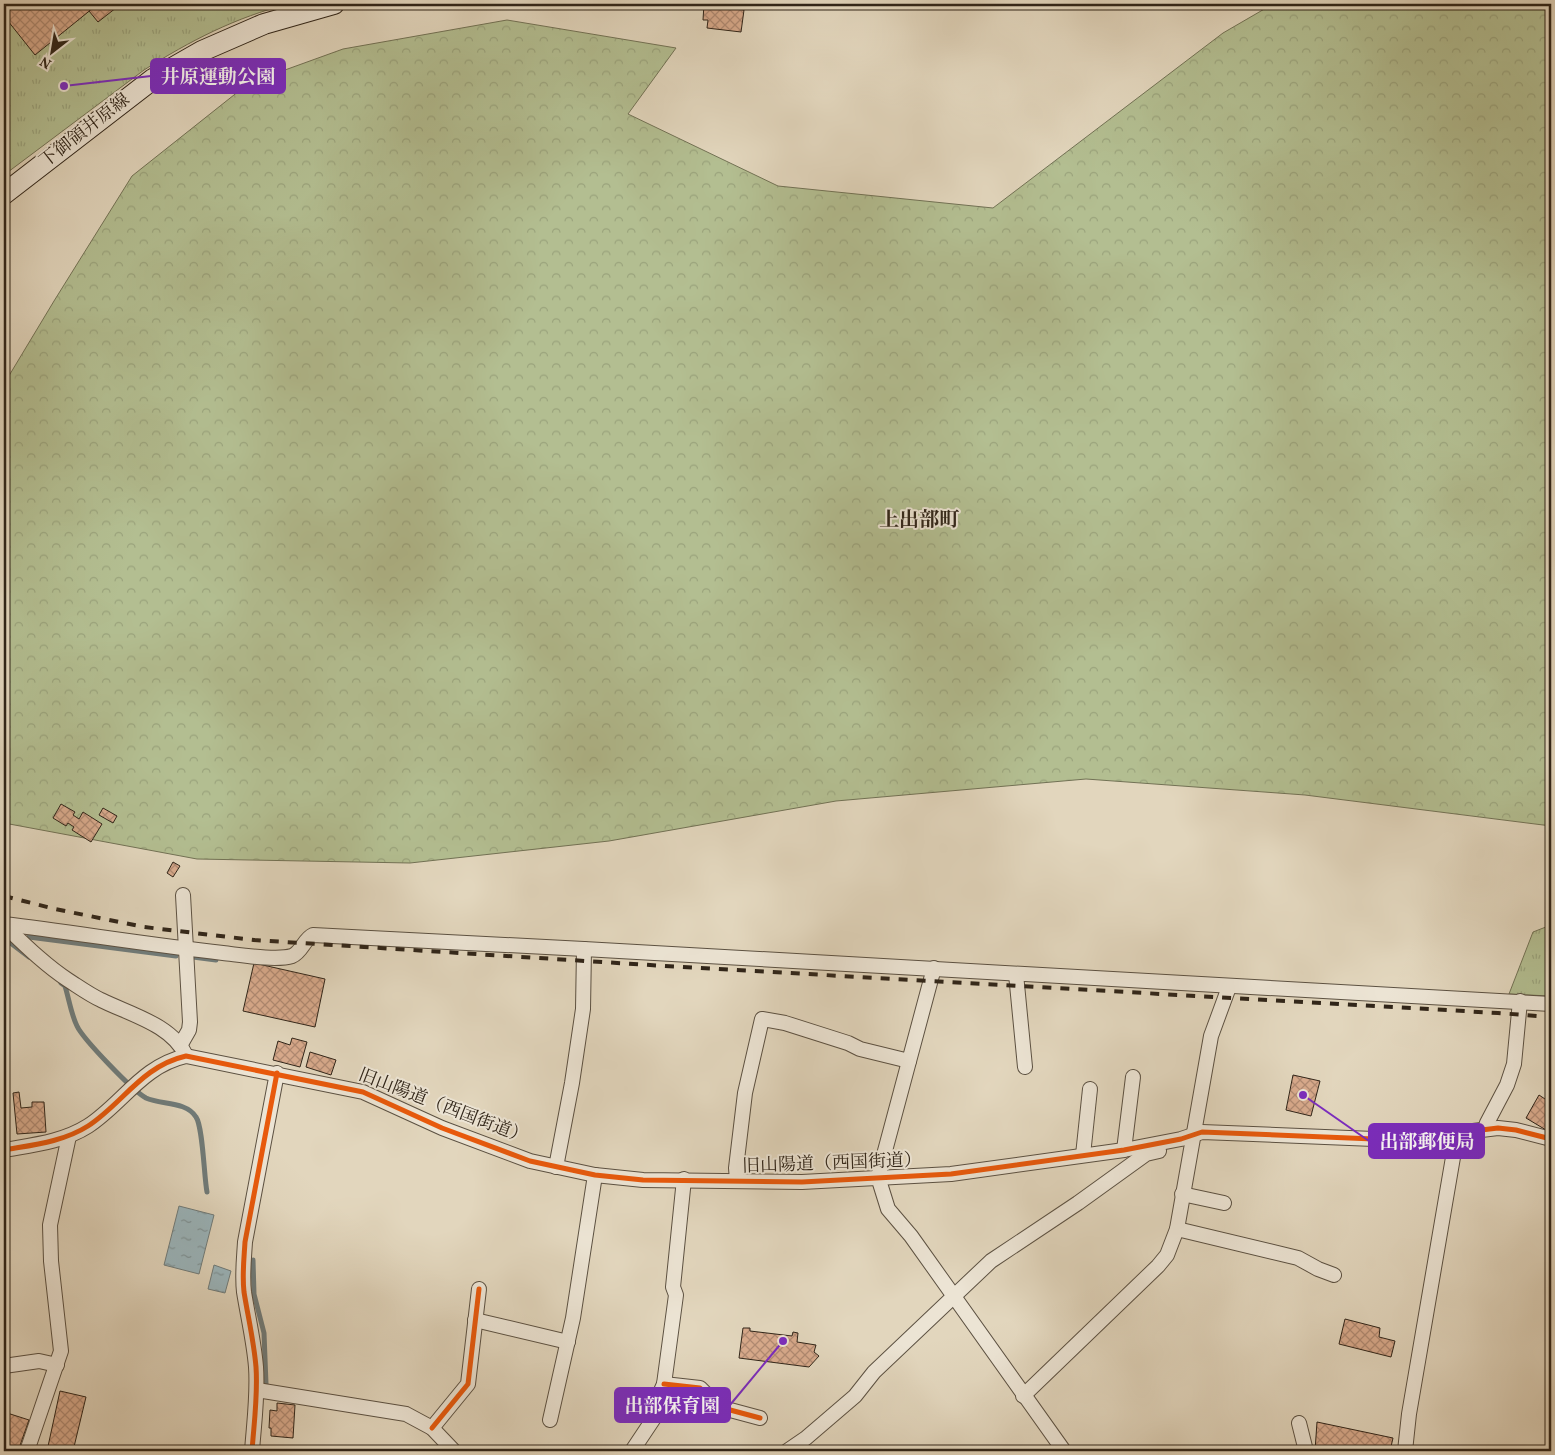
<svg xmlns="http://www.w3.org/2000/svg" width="1555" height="1455" viewBox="0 0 1555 1455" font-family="Vollkorn,'Noto Serif JP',serif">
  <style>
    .grass { fill: url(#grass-tufts); stroke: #727255 }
    .forest { fill: url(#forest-crowns); stroke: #727255 }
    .water { fill: url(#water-ripples); stroke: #707c7b }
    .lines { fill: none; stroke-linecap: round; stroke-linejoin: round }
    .stream { stroke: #707c7b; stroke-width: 5 }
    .building { fill: url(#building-cross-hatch); stroke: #302519 }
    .street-casing { stroke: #5c5142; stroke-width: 16 }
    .secondary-casing { stroke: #302519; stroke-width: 22 }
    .street { stroke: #ece4d4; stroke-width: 14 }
    .secondary { stroke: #ece4d4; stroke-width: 20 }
    .rail { stroke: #302519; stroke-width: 4; stroke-dasharray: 9 9; stroke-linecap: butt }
    .cycleway-casing { stroke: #ece4d4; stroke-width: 8 }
    .cycleway { stroke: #e8590c; stroke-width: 5 }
    .labels { text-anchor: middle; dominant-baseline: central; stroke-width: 4; stroke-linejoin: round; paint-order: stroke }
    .street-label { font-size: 18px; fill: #302519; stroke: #ece4d4 }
    .quarter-label { font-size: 20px; font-weight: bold; fill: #302519; stroke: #ece4d4 }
    .leader { fill: none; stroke: #7b2cbf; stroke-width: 2 }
    .callout-dot { fill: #7b2cbf; stroke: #ece4d4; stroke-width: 2 }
    .callout { fill: #7b2cbf; stroke: #7b2cbf; stroke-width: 2 }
    .callout-label { font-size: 19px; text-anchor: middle; font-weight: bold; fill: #fff }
  </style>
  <defs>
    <pattern id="grass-tufts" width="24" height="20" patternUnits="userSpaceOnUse" patternTransform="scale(1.25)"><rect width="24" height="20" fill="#b3be91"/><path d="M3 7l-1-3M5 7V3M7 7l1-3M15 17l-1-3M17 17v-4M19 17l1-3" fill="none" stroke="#9aa37c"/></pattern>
    <pattern id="forest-crowns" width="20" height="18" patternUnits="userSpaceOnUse" patternTransform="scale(1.25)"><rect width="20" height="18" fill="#b3be91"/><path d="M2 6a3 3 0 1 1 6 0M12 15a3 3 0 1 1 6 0" fill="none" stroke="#9aa37c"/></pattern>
    <pattern id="water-ripples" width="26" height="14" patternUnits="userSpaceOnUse" patternTransform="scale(1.25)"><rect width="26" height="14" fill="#9bb6bd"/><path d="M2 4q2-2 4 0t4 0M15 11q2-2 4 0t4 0" fill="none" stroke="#7f9499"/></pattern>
    <pattern id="building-cross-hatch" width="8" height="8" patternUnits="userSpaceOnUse" patternTransform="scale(1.25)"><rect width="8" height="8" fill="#d8aa8c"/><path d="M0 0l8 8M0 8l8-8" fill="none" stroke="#b08a72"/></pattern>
  </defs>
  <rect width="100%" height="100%" fill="#e2d6bd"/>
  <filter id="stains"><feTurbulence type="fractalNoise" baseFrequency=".004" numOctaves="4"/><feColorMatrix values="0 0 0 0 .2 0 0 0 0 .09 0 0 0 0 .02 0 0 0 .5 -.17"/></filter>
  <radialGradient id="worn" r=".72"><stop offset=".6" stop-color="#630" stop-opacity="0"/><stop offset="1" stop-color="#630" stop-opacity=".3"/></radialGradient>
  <!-- grass -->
  <g class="grass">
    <path d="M4 4H289C236 17 190 41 144 70L4 175Z"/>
    <polygon points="1551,925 1551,990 1549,996 1509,994 1533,932"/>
  </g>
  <!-- forest -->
  <polygon class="forest" points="1273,4 1551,4 1551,826 1305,795 1086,779 836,801 609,841 410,863 197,859 4,823 4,384 54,301 132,176 249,83 343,49 507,20 676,48 628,114 778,186 993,208 1223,33"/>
  <!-- water -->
  <g class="water">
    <polygon points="179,1206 214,1215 199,1274 164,1265"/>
    <polygon points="214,1265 231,1271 225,1293 208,1289"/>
  </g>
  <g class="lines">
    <!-- stream -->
    <g class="stream">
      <polyline points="29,937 176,956"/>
      <polyline points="4,938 29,957"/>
      <polyline points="193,957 216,960"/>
      <path d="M61 983 65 986C69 999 71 1014 77 1026 83 1039 133 1091 146 1098 161 1105 186 1101 196 1117 203 1127 204 1177 207 1192"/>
      <polyline points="253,1260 254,1294 264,1333 266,1384"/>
    </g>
  </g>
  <!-- building -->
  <g class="building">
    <polygon points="4,4 98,4 35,55 4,16"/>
    <polygon points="98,4 121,4 98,22 89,11"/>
    <polygon points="704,4 718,4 718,7 744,10 741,32 707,28 708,20 703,20"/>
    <polygon points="61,804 75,812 73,815 79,819 83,812 102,824 91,842 72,830 74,827 68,823 66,826 53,818"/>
    <polygon points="103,808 117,816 113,823 99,815"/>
    <polygon points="173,862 180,866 173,877 167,873"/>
    <polygon points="254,963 325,979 315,1027 243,1011"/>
    <polygon points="292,1038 307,1042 300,1067 273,1060 278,1041 290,1045"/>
    <polygon points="310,1052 336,1060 331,1075 306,1067"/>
    <polygon points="1293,1075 1320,1081 1311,1116 1286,1110"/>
    <polygon points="19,1092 21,1108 32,1107 32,1102 44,1102 46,1132 17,1134 13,1093"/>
    <polygon points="1539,1095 1551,1103 1551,1133 1526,1118"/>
    <polygon points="1345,1319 1380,1328 1379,1337 1395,1341 1391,1357 1339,1344"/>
    <polygon points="743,1328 750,1328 750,1331 792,1336 793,1332 798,1333 797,1342 816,1345 814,1352 819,1356 809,1367 739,1358"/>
    <polygon points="60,1391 86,1397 73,1451 47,1451"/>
    <polygon points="277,1403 295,1405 293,1438 271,1436 271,1428 269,1428 270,1410 277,1411"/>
    <polygon points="4,1412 29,1420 18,1451 4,1451"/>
    <polygon points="1317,1422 1393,1438 1390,1451 1315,1451"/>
  </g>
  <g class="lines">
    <!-- street casing -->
    <g class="street-casing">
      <g id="street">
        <path d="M4 924C77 933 150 945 223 953 241 955 276 961 292 956 302 952 304 939 313 935L584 949"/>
        <path d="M4 925C24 944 45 965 68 980 79 987 90 995 101 1000 129 1014 173 1025 186 1056"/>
        <polyline points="934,968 878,1177 888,1209 911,1236 1064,1451"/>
        <polyline points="1016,974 1025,1067"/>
        <polyline points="181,1044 189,1030 190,1022 183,895"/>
        <polyline points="1485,1129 1487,1123 1507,1085 1514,1064 1520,1001"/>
        <path d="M4 1150C32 1145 63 1142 88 1126 123 1103 142 1066 186 1056L363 1092 442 1128 530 1161 595 1175 643 1180 802 1182 951 1174 1124 1150 1181 1139 1202 1132 1398 1140 1498 1128 1516 1130 1551 1139"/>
        <polyline points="1124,1150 1133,1077"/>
        <polyline points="1083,1155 1090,1089"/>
        <polyline points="556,1167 572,1083 583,1009 584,949 1551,1004"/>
        <polyline points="737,1180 736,1168 745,1093 762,1019 785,1023 848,1043 860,1049 909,1061"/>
        <polyline points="1182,1194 1224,1203"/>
        <polyline points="1177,1229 1298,1258 1318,1269 1334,1275"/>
        <polyline points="475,1320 568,1342"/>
        <polyline points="4,1366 39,1361 57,1365"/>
        <polyline points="664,1384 700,1388 719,1407 760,1418"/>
        <polyline points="257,1390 406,1414 432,1428 454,1451"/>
        <polyline points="1023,1396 1158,1266 1167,1255 1177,1229 1211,1036 1229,987"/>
        <polyline points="550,1420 573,1318 595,1175"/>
        <polyline points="1299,1423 1306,1451"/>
        <polyline points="432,1428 468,1384 479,1289"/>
        <polyline points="27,1451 61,1351 51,1261 50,1225 69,1136"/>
        <path d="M252 1451C254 1423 258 1395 256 1367 254 1342 248 1317 244 1292 242 1275 244 1259 245 1242L277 1073"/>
        <polyline points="632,1451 656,1415 660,1393 664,1384 676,1295 673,1287 684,1179"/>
        <polyline points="787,1451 806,1438 855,1396 874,1372 991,1261 1078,1203 1146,1154 1159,1151"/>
        <polyline points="1405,1451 1409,1414 1457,1134"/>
      </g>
    </g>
    <!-- secondary casing -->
    <g class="secondary-casing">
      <polyline id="secondary" points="4,194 153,79 202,51 264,24 334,4"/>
    </g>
    <!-- street -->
    <use href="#street" class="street"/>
    <!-- secondary -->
    <use href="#secondary" class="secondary"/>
    <!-- rail -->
    <polyline class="rail" points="4,896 55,909 144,927 254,940 665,966 1498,1013 1551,1017"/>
    <!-- cycleway casing -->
    <g class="cycleway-casing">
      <g id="cycleway">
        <path d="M4 1150C32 1145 63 1142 88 1126 123 1103 142 1066 186 1056L363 1092 442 1128 530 1161 595 1175 643 1180 802 1182 951 1174 1124 1150 1181 1139 1202 1132 1398 1140 1498 1128 1516 1130 1551 1139"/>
        <polyline points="664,1384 700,1388 719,1407 760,1418"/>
        <polyline points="432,1428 468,1384 479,1289"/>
        <path d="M252 1451C254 1423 258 1395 256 1367 254 1342 248 1317 244 1292 242 1275 244 1259 245 1242L277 1073"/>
      </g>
    </g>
    <!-- cycleway -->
    <use href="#cycleway" class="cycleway"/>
  </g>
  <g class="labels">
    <!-- street labels -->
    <g class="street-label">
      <text transform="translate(85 131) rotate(-38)">下御領井原線</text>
      <text transform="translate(443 1107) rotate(21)">旧山陽道（西国街道）</text>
      <text transform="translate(832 1164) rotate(-2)">旧山陽道（西国街道）</text>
    </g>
    <!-- quarter labels -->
    <g class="quarter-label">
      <text x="919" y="521">上出部町</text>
    </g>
  </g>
  <!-- callouts -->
  <path class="leader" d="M64 86L151 76M1303 1095L1369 1141M783 1341L730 1405"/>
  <g class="callout-dot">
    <circle cx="64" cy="86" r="5"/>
    <circle cx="1303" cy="1095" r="5"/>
    <circle cx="783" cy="1341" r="5"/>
  </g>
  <g class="callout">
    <rect x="151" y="59" width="134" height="34" rx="5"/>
    <rect x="1369" y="1124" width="115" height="34" rx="5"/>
    <rect x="615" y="1388" width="115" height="34" rx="5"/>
  </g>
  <g class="callout-label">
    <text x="218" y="83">井原運動公園</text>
    <text x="1427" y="1148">出部郵便局</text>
    <text x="672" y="1412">出部保育園</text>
  </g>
  <!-- margin -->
  <rect width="1555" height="1455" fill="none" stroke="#e2d6bd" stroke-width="20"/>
  <rect x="5" y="5" width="1545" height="1445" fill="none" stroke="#302519" stroke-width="2.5"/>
  <rect x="10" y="10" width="1535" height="1435" fill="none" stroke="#302519"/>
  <!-- north arrow -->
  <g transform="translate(52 52) rotate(211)" stroke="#ece4d4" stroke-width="4" paint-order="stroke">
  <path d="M0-4L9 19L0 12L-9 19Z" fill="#302519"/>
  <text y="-8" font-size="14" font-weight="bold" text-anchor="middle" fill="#302519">N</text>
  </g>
  <rect width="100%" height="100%" filter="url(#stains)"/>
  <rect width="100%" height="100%" fill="url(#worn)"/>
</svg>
